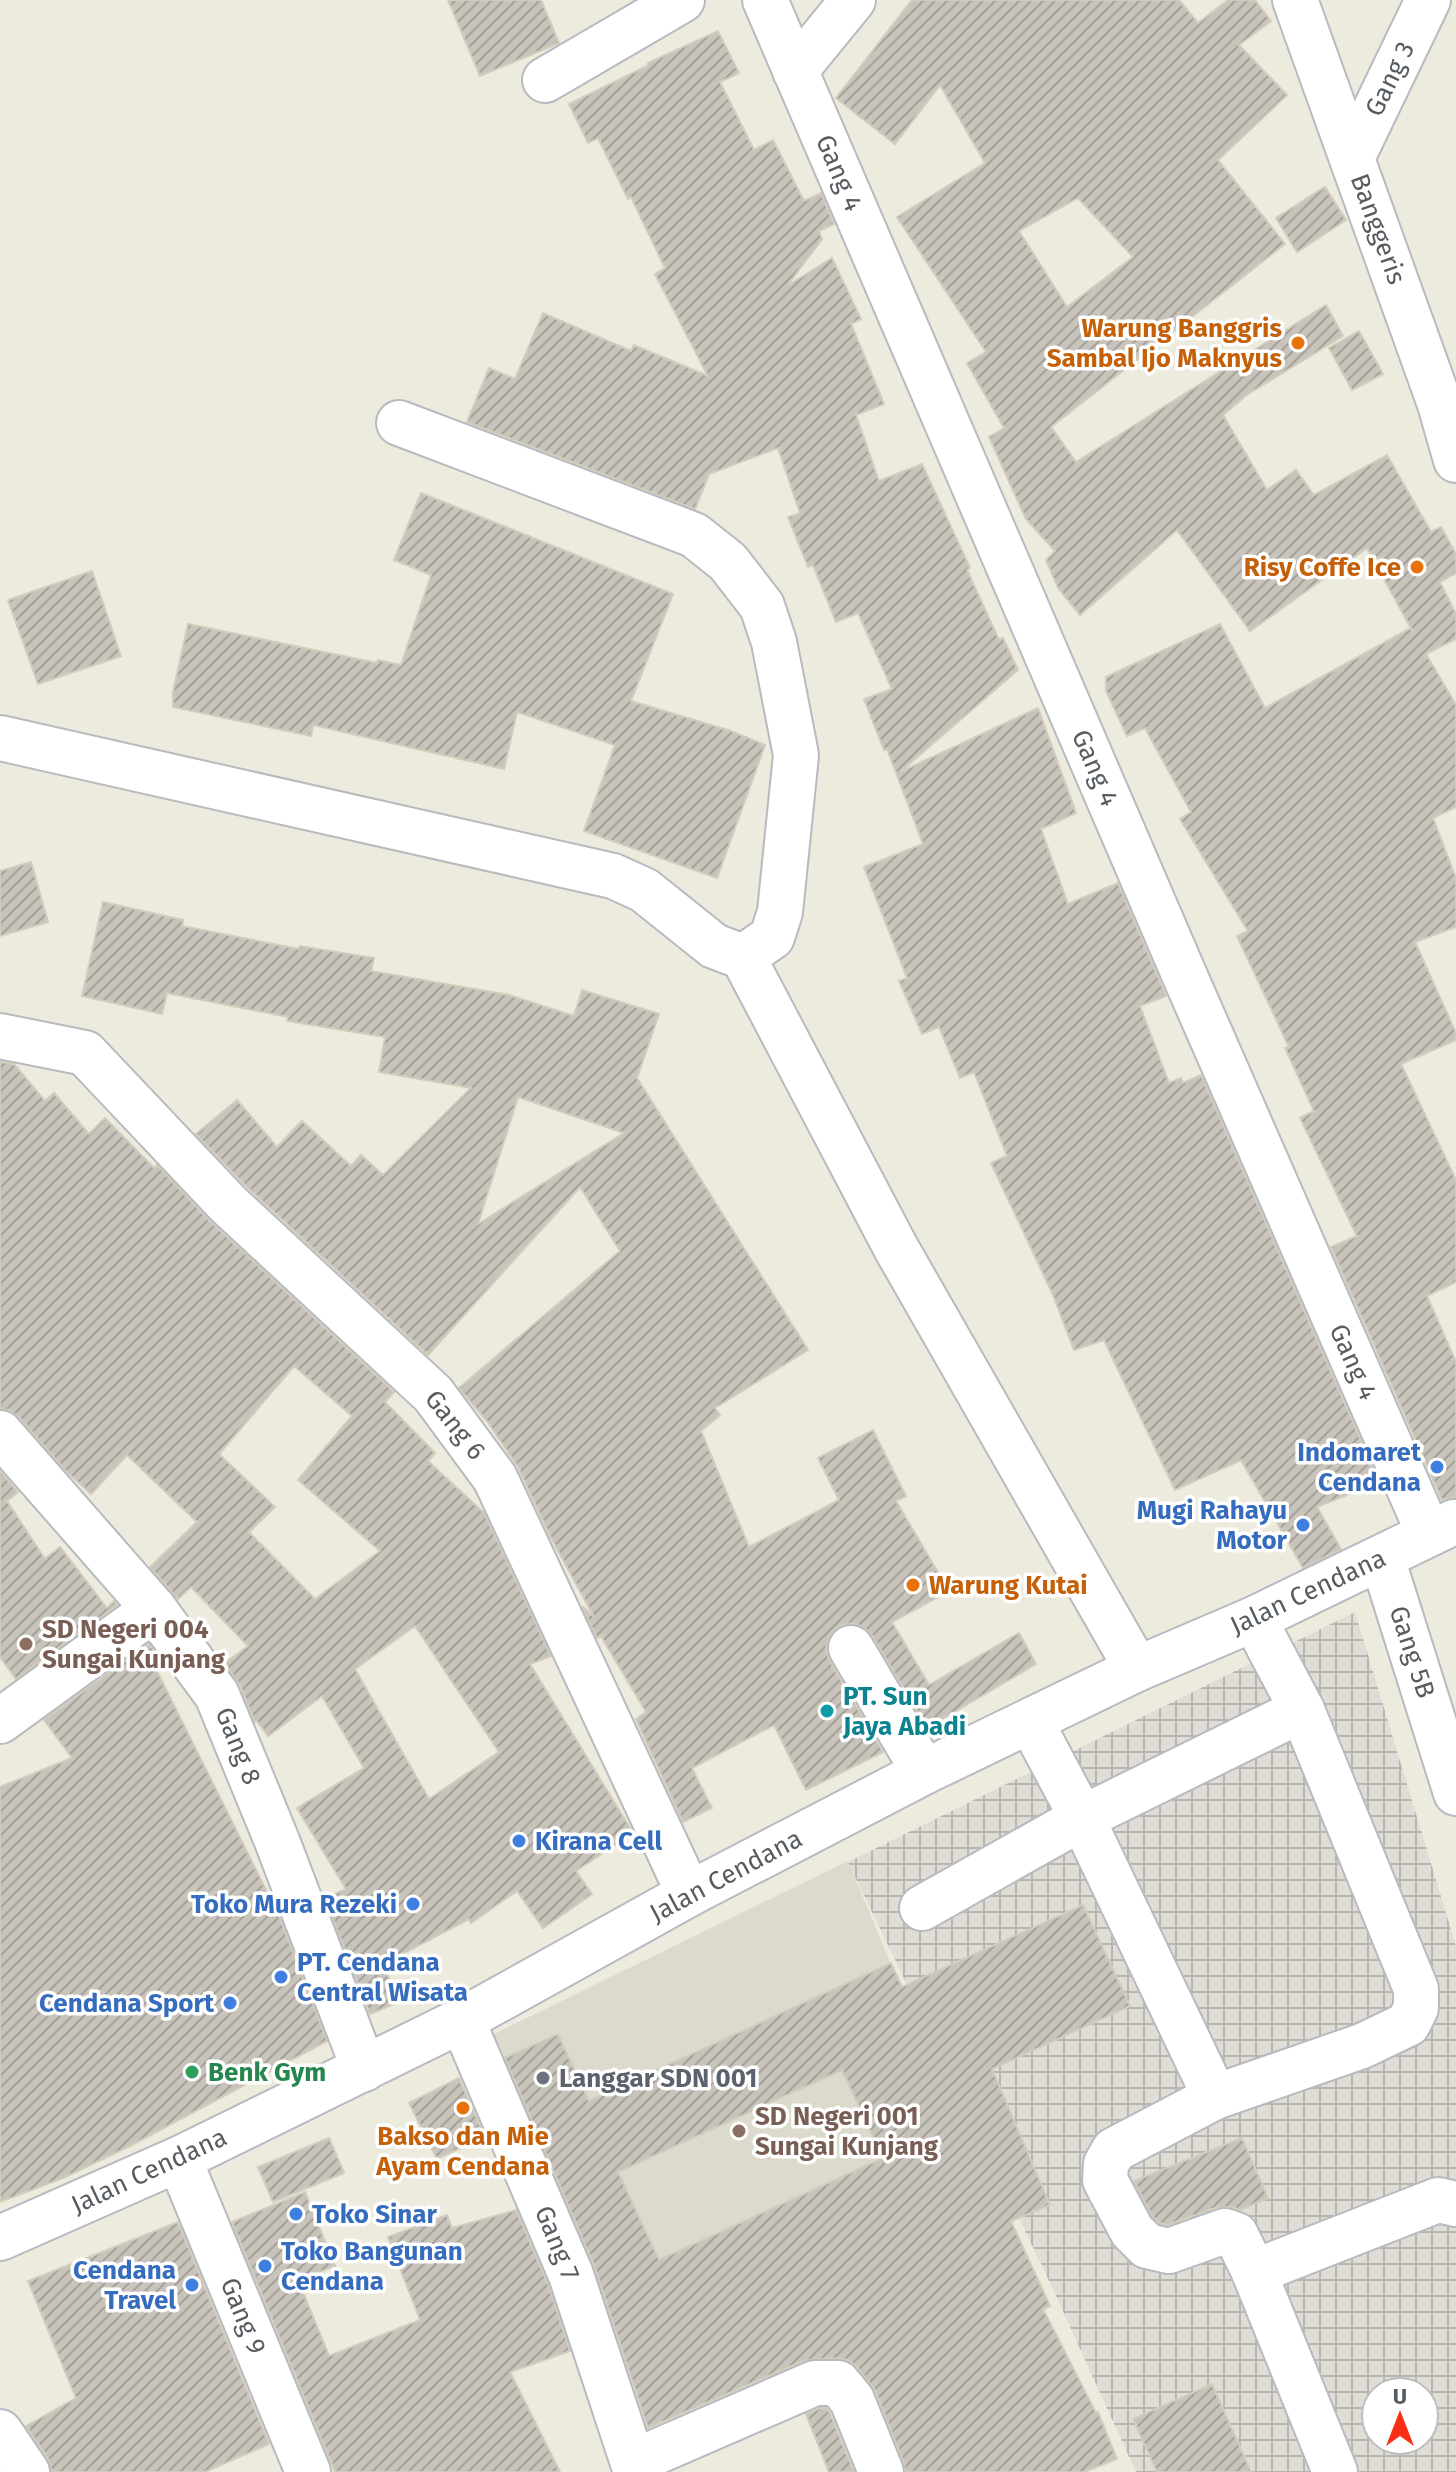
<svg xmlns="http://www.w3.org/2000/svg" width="1456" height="2472" viewBox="0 0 1456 2472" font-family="'Fira Sans',sans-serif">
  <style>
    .industrial { fill: url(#industrial-grid); fill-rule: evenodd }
    .education { fill: #dcd9cd }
    .building { fill: url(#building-hatch); stroke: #d2ccbc; stroke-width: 2; fill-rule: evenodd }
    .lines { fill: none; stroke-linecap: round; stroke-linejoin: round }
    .minor-casing { stroke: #b7babf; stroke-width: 48 }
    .minor { stroke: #fff; stroke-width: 44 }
    .food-dot { fill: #e8710a; stroke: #fff; stroke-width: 3 }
    .shop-dot { fill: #3f7fe0; stroke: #fff; stroke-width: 3 }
    .education-dot { fill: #8d6e63; stroke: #fff; stroke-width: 3 }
    .culture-dot { fill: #0f9aa8; stroke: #fff; stroke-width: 3 }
    .leisure-dot { fill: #2e9e5b; stroke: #fff; stroke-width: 3 }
    .worship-dot { fill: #6b7280; stroke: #fff; stroke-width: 3 }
    .labels { text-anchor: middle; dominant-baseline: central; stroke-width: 7; stroke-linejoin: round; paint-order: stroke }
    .street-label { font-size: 26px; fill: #575c61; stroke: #fff }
    .food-label { font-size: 26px; font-weight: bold; fill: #c56008; stroke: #fff; text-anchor: end }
    .shop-label { font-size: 26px; font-weight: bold; fill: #366cbe; stroke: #fff; text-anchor: end }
    .education-label { font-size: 26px; font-weight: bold; fill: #785e54; stroke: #fff; text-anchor: start }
    .culture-label { font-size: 26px; font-weight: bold; fill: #0d838f; stroke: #fff; text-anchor: start }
    .leisure-label { font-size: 26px; font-weight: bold; fill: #27864d; stroke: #fff; text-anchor: start }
    .worship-label { font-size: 26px; font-weight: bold; fill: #5b616d; stroke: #fff; text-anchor: start }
  </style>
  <defs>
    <pattern id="industrial-grid" width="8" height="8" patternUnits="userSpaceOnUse" patternTransform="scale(2)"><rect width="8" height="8" fill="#e0ddd6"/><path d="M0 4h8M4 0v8" fill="none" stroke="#b8b6b1"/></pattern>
    <pattern id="building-hatch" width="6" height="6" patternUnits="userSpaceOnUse" patternTransform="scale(2)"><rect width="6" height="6" fill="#c8c4bb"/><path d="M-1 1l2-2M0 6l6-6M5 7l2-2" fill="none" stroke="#a5a29b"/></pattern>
  </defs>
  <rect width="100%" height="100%" fill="#edeade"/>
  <!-- industrial -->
  <path class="industrial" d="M1355 1612 1456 1946V2472H1136L1051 2285 848 1862ZM1376 2392H1424V2440H1376Z"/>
  <!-- education -->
  <polygon class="education" points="848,1861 998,2221 613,2364 482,2040"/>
  <!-- building -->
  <g class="building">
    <polygon points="448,0 541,0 559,43 480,76"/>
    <path d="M912 0H1179L1198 23 1228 0H1255L1271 21 1239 45 1287 95 1218 160 1285 244 1051 427 1076 462 1326 305 1343 336 1248 394 1223 415 1267 490 1296 470 1314 495 1387 455 1431 532 1441 527 1456 554V573L1440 582 1456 614V639L1426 654 1456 705V807L1433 818 1456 878V927L1415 942 1456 1033V1040L1401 1064 1456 1180V1282L1427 1296 1456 1362V1497L1442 1500 1331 1247 1357 1236 1300 1118 1314 1111 1285 1048 1289 1047 1237 936 1248 931 1180 819 1191 812 1145 728 1127 736 1106 691V677L1220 624 1265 708 1411 628 1413 632 1367 548 1250 631 1177 530 1080 615 1058 588 1046 560 1055 551 1026 519 989 437 1004 428 967 363 986 352 897 217 985 163 940 85 895 144 836 98ZM1078 198 1133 257 1067 307 1019 231Z"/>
    <polygon points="718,31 739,73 720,82 754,150 773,140 804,201 821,193 834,224 819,231 822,239 787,286 832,258 861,319 851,324 884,404 856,415 879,481 922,464 970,568 967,570 999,640 1003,638 1018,670 900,772 1038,708 1076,813 1041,829 1068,904 1118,883 1166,996 1140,1006 1169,1083 1181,1078 1183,1083 1201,1075 1379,1482 1317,1507 1341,1549 1303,1568 1241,1460 1175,1490 1104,1340 1074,1350 1053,1295 991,1163 1007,1156 974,1072 960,1078 939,1027 922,1034 899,981 907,978 864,867 923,844 887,749 884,750 864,699 892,689 858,613 836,622 813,565 808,567 788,517 800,513 778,448 709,474 695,509 467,422 489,368 515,379 543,313 631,351 634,345 708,376 655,274 665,268 631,197 628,199 598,138 588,143 569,104 649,65 648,63"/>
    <polygon points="1325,187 1346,220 1297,252 1276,218"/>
    <polygon points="1359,331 1383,374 1352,390 1329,348"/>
    <polygon points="421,493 673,594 631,701 731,731 765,745 717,878 584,831 615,745 517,712 504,769 313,725 311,736 173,707 173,692 188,624 377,663 378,660 401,665 431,575 394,560"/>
    <polygon points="92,571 121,656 38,684 8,600"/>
    <polygon points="31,862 48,922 0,936 0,871"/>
    <path d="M103 902 183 920 182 926 299 949 300 946 374 958 371 971 509 995 574 1016 582 990 659 1014 637 1078 808 1350 715 1408 720 1415 701 1431 749 1547 839 1500 818 1458 873 1430 906 1496 896 1501 949 1591 892 1622 929 1685 1019 1633 1036 1664 927 1728 872 1635 864 1627 852 1623 839 1626 829 1636 826 1649 829 1660 883 1752 806 1790 774 1725 692 1768 712 1808 683 1822 636 1719 646 1712 602 1638 604 1635 597 1638 582 1606 594 1617 550 1536 518 1467 487 1421 459 1388 620 1251 580 1187 428 1355 246 1186 196 1134 237 1100 277 1147 302 1121 351 1166 361 1155 383 1175 471 1088 379 1072 385 1037 287 1021 288 1017 167 993 162 1014 82 996ZM518 1097 624 1133 478 1224Z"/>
    <path d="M0 1062 14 1064 45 1101 54 1093 89 1134 105 1118 154 1168 157 1165 211 1222 394 1392 385 1402 435 1453 428 1461 484 1513 551 1656 530 1664 633 1833 576 1871 592 1894 543 1928 517 1891 471 1923 469 1919 383 1964 399 2002 370 2014 325 1898 346 1889 297 1808 364 1768 322 1696 268 1736 257 1721 255 1722 240 1685 225 1663 248 1646 191 1587 178 1599 150 1567 197 1522 127 1455 91 1494 66 1471 19 1417 9 1410 0 1409ZM294 1366 352 1416 298 1480 380 1551 315 1599 249 1532 275 1507 219 1454ZM415 1626 499 1752 429 1799 355 1669Z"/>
    <polygon points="0,1471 18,1492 7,1501 45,1559 60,1547 107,1608 114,1601 117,1605 16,1679 0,1657"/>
    <polygon points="149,1644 159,1658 152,1661 279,1916 327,2041 128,2147 63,2178 0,2202 0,1787 72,1758 44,1720"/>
    <path d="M1083 1905 1130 2006 992 2069 1050 2205 1011 2221 1050 2306 1043 2309 1096 2413 1098 2412 1117 2459 1084 2472H905L904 2463 875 2390 857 2367 848 2360 838 2358 805 2360 648 2428 594 2265 505 2058 558 2034 589 2101 891 1963 902 1987ZM842 2070 883 2158 659 2260 618 2172Z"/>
    <polygon points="459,2078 485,2137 437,2159 409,2103"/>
    <polygon points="329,2138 344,2173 273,2202 258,2167"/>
    <polygon points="1242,2138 1268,2198 1240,2210 1233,2207 1217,2207 1167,2225 1160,2223 1152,2216 1134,2181"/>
    <polygon points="305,2192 335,2266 298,2280 329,2356 420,2320 388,2237 447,2215 452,2228 516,2210 548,2284 570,2351 510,2372 560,2472 335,2472 232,2222"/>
    <polygon points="178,2222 269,2444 205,2472 52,2472 48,2458 26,2426 76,2398 28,2281"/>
    <polygon points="1212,2384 1251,2472 1157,2472 1133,2419"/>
    <polygon points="820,2408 826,2408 830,2413 854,2472 829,2472 806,2414"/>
  </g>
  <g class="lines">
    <!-- minor casing -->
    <g class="minor-casing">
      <g id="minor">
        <polyline points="765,0 1187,981 1429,1534"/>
        <polyline points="1295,0 1440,404 1456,460"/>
        <polyline points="795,71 853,0"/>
        <polyline points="545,80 682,0"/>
        <polyline points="1352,158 1428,0"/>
        <polyline points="399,423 694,535 728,562 762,606 774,642 796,755 780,912 772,937 743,957"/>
        <polyline points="0,738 613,876 644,890 714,946 743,957 896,1248 1137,1669"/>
        <polyline points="0,1036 85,1053 228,1204 433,1394 495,1478 689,1894"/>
        <polyline points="0,1433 154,1609 217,1695 277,1841 364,2069"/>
        <polyline points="1382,1558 1456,1793"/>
        <polyline points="851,1648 924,1772"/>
        <polyline points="0,1721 154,1609"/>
        <polyline points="1031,1722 1082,1818 1215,2097 1114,2150 1106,2164 1105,2180 1132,2231 1147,2246 1169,2251 1225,2231 1236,2235 1254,2272 1335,2472"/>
        <polyline points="922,1908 1082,1818 1302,1710"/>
        <polyline points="462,2020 571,2275 636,2472"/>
        <polyline points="1215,2097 1362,2046 1408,2024 1416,2008 1416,1989 1302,1710 1254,1619"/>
        <polyline points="179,2159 308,2472"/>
        <polyline points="0,2238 179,2159 462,2020 689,1894 924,1772 1137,1669 1254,1619 1454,1522"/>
        <polyline points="1254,2272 1438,2200 1456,2204"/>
        <polyline points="0,2432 27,2472"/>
        <polyline points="633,2462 815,2383 838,2383 852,2400 881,2472"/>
      </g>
    </g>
    <!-- minor -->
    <use href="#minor" class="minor"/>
  </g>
  <!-- markers -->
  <g class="food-dot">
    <circle cx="1298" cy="343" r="8"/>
    <circle cx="1417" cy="567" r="8"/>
    <circle cx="913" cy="1585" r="8"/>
    <circle cx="463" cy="2108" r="8"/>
  </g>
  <g class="shop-dot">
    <circle cx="1437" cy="1467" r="8"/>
    <circle cx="1303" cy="1525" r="8"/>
    <circle cx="519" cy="1841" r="8"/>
    <circle cx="413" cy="1904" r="8"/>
    <circle cx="281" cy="1977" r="8"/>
    <circle cx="230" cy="2003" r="8"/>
    <circle cx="296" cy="2214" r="8"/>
    <circle cx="265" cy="2266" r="8"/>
    <circle cx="192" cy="2285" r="8"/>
  </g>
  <g class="education-dot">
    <circle cx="26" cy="1644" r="8"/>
    <circle cx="739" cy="2131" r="8"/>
  </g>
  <circle class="culture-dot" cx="827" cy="1711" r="8"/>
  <circle class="leisure-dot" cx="192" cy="2072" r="8"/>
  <circle class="worship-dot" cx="543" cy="2078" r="8"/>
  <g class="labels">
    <!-- street labels -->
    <g class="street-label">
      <text transform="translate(1390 79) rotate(-64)">Gang 3</text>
      <text transform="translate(839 173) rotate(67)">Gang 4</text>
      <text transform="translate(1378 229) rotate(70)">Banggeris</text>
      <text transform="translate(1095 768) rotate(67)">Gang 4</text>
      <text transform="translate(1353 1362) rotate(66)">Gang 4</text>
      <text transform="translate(455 1425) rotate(52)">Gang 6</text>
      <text transform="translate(1308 1592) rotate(-25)">Jalan Cendana</text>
      <text transform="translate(1412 1652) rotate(72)">Gang 5B</text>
      <text transform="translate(238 1746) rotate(68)">Gang 8</text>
      <text transform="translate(726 1876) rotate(-28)">Jalan Cendana</text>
      <text transform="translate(149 2171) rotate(-25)">Jalan Cendana</text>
      <text transform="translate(557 2243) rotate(68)">Gang 7</text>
      <text transform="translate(243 2316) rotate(68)">Gang 9</text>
    </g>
    <!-- food labels -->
    <g class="food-label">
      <text x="1282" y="328">Warung Banggris<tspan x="1282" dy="30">Sambal Ijo Maknyus</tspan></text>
      <text x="1401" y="567">Risy Coffe Ice</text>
      <text x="929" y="1585" text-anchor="start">Warung Kutai</text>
      <text x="463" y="2136" text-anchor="middle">Bakso dan Mie<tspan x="463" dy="30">Ayam Cendana</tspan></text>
    </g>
    <!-- shop labels -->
    <g class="shop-label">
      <text x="1421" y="1452">Indomaret<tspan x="1421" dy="30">Cendana</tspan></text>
      <text x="1287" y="1510">Mugi Rahayu<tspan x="1287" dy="30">Motor</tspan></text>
      <text x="535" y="1841" text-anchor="start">Kirana Cell</text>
      <text x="397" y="1904">Toko Mura Rezeki</text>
      <text x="297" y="1962" text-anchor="start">PT. Cendana<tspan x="297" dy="30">Central Wisata</tspan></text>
      <text x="214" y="2003">Cendana Sport</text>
      <text x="312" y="2214" text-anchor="start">Toko Sinar</text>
      <text x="281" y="2251" text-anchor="start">Toko Bangunan<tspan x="281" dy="30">Cendana</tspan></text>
      <text x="176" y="2270">Cendana<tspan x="176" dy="30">Travel</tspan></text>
    </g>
    <!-- education labels -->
    <g class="education-label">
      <text x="42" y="1629">SD Negeri 004<tspan x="42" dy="30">Sungai Kunjang</tspan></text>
      <text x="755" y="2116">SD Negeri 001<tspan x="755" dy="30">Sungai Kunjang</tspan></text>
    </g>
    <!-- culture labels -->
    <g class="culture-label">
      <text x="843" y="1696">PT. Sun<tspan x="843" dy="30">Jaya Abadi</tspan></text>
    </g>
    <!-- leisure labels -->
    <g class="leisure-label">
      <text x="208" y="2072">Benk Gym</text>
    </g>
    <!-- worship labels -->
    <g class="worship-label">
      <text x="559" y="2078">Langgar SDN 001</text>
    </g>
  </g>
  <!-- north arrow -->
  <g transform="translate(1400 2416)"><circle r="38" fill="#ffffff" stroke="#bcbec0" stroke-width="2"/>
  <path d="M0-6L14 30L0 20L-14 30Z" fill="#fb2e16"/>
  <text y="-12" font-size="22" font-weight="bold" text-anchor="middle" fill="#575c61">U</text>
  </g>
</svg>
